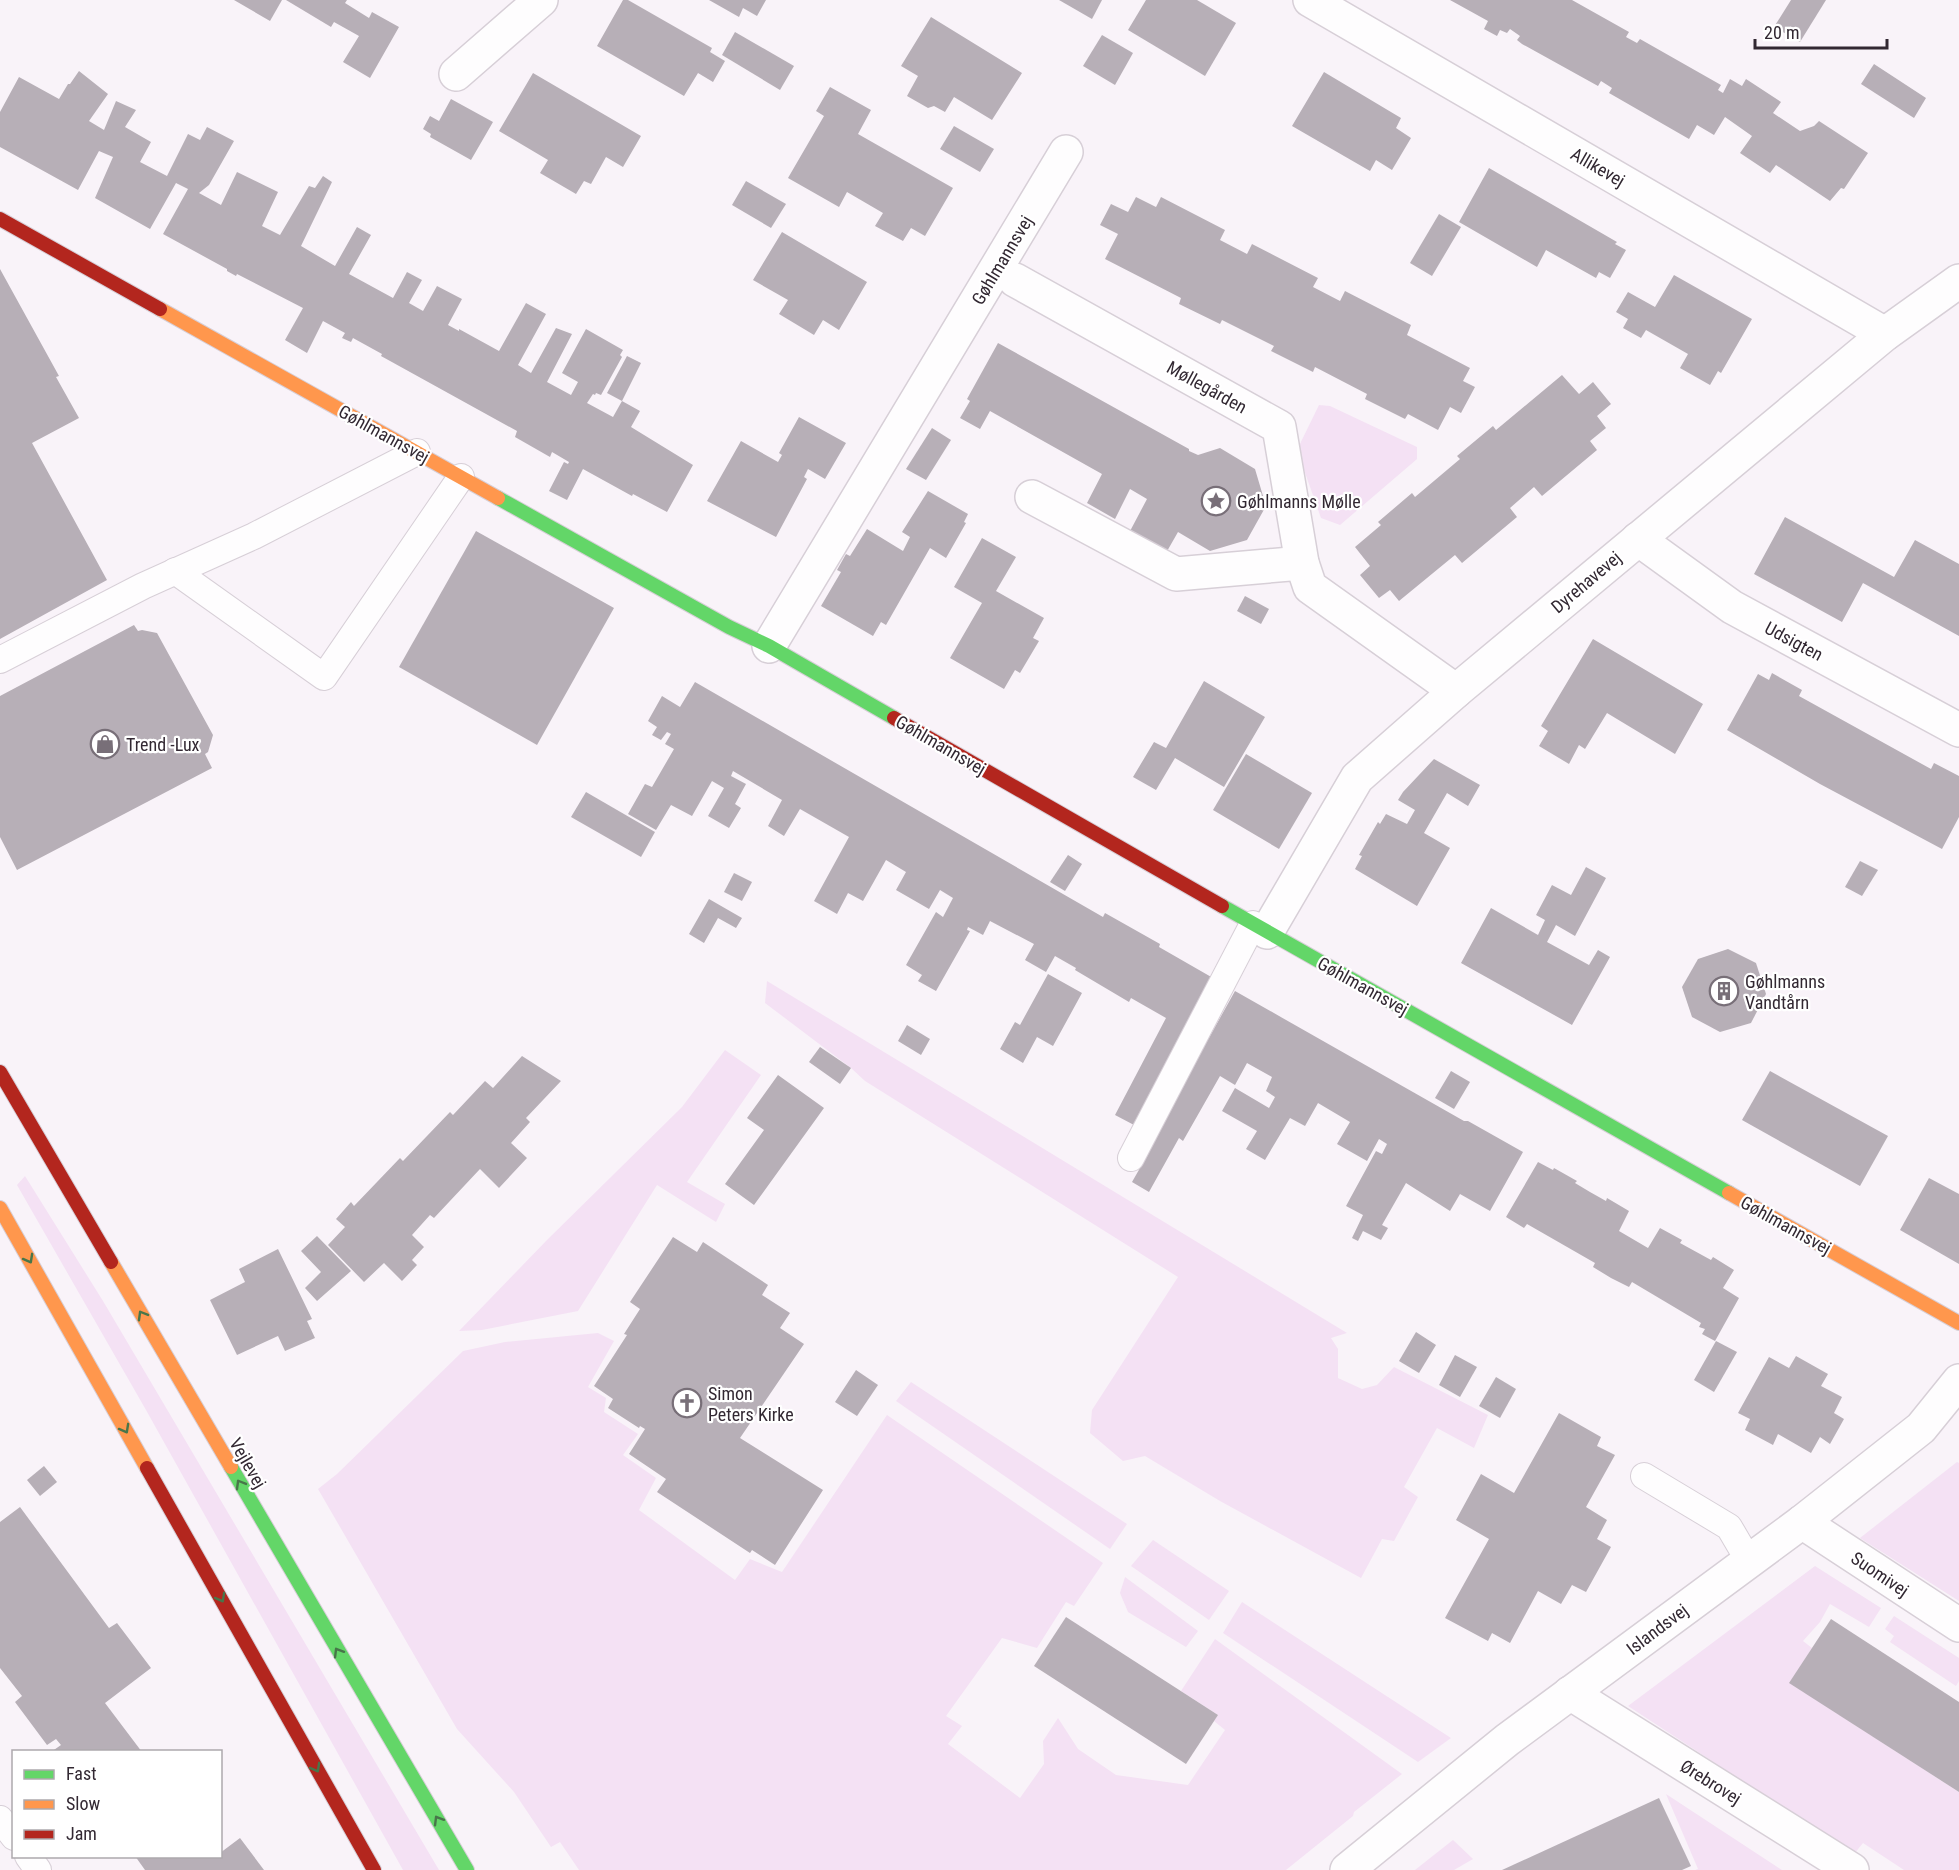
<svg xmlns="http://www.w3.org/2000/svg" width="1959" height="1870" viewBox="0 0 1959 1870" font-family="'Roboto Condensed',sans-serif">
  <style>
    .green { fill: #f4e1f4 }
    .building { fill: #b7afb7 }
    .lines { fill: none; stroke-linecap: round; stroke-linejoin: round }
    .lane-casing { stroke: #d7cfd7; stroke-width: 28 }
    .street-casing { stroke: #d7cfd7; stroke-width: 36 }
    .fast-casing { stroke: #d7cfd7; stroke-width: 16 }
    .slow-casing { stroke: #d7cfd7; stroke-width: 16 }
    .jam-casing { stroke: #d7cfd7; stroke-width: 16 }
    .lane { stroke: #fefdfe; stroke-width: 26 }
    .street { stroke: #fefdfe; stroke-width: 33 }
    .fast { stroke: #63d668; stroke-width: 14 }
    .slow { stroke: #ff974d; stroke-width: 14 }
    .jam { stroke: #b3261e; stroke-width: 14 }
    .oneway { stroke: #48764a }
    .labels { text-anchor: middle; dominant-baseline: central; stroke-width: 4.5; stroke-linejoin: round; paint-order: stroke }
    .street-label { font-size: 18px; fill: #322832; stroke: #fff }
    .poi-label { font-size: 18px; fill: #322832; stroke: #fff; text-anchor: start }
  </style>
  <rect width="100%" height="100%" fill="#f9f3f9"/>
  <!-- green -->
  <g class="green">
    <polygon points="1319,405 1330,406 1417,447 1417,459 1340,525 1321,518 1297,450"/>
    <polygon points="767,981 1347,1333 1331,1338 1338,1349 1338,1378 1362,1389 1377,1385 1394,1367 1488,1415 1474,1448 1437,1428 1404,1487 1418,1497 1394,1541 1382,1539 1361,1578 1220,1501 1145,1456 1123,1461 1090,1433 1092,1410 1178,1277 865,1081 851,1068 765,1003"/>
    <polygon points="725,1050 761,1075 687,1182 725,1204 716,1222 657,1185 578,1311 482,1330 459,1331 547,1240 682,1107"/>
    <polygon points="25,1176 103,1301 439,1870 403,1870 146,1410 17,1185"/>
    <polygon points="598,1333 614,1341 588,1387 606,1398 604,1412 638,1434 623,1455 656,1478 639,1510 735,1580 750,1559 782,1572 887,1415 1103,1563 1074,1606 1066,1602 1037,1648 1002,1638 946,1716 962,1726 948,1744 1020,1798 1044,1764 1043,1741 1058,1718 1078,1749 1116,1775 1188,1785 1225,1730 1214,1721 1218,1715 1181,1691 1215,1639 1402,1774 1354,1812 1353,1816 1286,1870 579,1870 560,1842 551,1847 514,1792 457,1729 318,1489 337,1474 463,1351 505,1342"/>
    <polygon points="911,1382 1127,1524 1110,1549 896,1401"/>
    <polygon points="1957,1462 1959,1463 1959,1601 1860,1538"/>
    <polygon points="1153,1540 1229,1591 1209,1620 1131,1566"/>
    <polygon points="1815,1566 1881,1608 1869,1627 1830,1604 1820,1622 1803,1641 1812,1648 1790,1683 1959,1792 1959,1870 1904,1870 1863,1843 1854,1854 1628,1706"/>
    <polygon points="1125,1577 1198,1631 1186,1647 1128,1612 1120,1593"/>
    <polygon points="1242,1602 1451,1738 1418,1762 1223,1633"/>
    <polygon points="1894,1616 1959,1658 1959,1681 1956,1686 1890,1642 1894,1636 1885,1629"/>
    <polygon points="1666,1794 1782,1870 1695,1870 1698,1869"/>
    <polygon points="1453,1840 1473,1859 1454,1870 1415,1870"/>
  </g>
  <!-- building -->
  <g class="building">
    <polygon points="234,0 282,0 270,21"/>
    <polygon points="286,0 347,0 345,3 369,18 372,12 399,27 370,78 343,62 359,36 334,22 331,27"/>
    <polygon points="623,0 628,0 712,48 710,52 725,61 713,82 698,73 684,96 597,46"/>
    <polygon points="709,0 766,0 757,16 743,8 739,17"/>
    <polygon points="1059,0 1102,0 1092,19"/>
    <polygon points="1146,0 1197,0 1236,23 1205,76 1128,30"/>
    <polygon points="1450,0 1572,0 1629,32 1626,37 1637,43 1640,39 1721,85 1718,90 1723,93 1730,79 1742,86 1746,79 1781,102 1773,113 1800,131 1814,126 1819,121 1868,153 1844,189 1841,188 1830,201 1776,165 1770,173 1740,153 1752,136 1725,117 1714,135 1697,125 1689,139 1609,93 1612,88 1601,81 1598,86 1522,44 1517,40 1520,36 1510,29 1507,33 1500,30 1497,36 1484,29 1488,21"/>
    <polygon points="1791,0 1826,0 1800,42 1774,27"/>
    <polygon points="931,17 1022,73 992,120 954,97 945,112 934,106 928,108 907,96 918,76 901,66"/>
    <polygon points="735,32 794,66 780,90 722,55"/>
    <polygon points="1102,35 1133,53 1115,85 1083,66"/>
    <polygon points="1874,64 1926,98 1914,118 1861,84"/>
    <polygon points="79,71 108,94 89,121 104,130 116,101 136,110 125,127 151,142 140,162 167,176 188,134 200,140 207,127 234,141 209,185 199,193 221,205 237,172 278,192 262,226 280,235 309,186 315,188 323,176 332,182 301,246 335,266 357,227 371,235 349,274 393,298 407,272 422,280 409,303 423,311 437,286 462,299 448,325 459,331 459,329 499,351 526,303 546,314 518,365 531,373 556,328 572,334 547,382 571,395 578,382 562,373 586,329 623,350 620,355 622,357 601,395 596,393 595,395 593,394 587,403 613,417 622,401 640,411 631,427 693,465 667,512 633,494 632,496 583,469 567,500 549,491 564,462 568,464 569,462 552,452 550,457 515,437 517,431 381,356 382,354 353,338 351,342 342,338 345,333 323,321 307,353 285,340 303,308 237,274 236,276 227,271 227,269 163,234 188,189 176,183 150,229 95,198 113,157 99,151 78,190 0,147 0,112 19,77 59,99 68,84 70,84"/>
    <polygon points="1324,72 1401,118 1396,128 1411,138 1392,170 1376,160 1370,171 1292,126"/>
    <polygon points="533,73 641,136 623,167 606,157 591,184 584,181 576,194 540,173 548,160 499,131"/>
    <polygon points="830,87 871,110 858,134 953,188 925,236 911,228 903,241 875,226 883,213 847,192 839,207 788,178 824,116 816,111"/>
    <polygon points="451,99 493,122 471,160 430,137 431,134 423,129 430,116 439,121"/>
    <polygon points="954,126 994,149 980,172 940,149"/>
    <polygon points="1489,168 1617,242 1615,244 1626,250 1610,278 1599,272 1596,278 1546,250 1537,267 1459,222"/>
    <polygon points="746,181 786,204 771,228 732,205"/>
    <polygon points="1136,197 1156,207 1161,197 1225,230 1220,240 1247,254 1252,244 1318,278 1313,287 1340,301 1345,291 1411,325 1407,335 1470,368 1463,381 1475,387 1461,413 1450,407 1438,430 1408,414 1405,419 1365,399 1367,394 1315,367 1313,372 1271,351 1274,346 1222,320 1220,324 1179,304 1181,298 1105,259 1118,234 1100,225 1111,204 1128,212"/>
    <polygon points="1439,214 1461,227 1432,276 1410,263"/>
    <polygon points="782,232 867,282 839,330 823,320 814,335 779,314 788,300 753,280"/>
    <polygon points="0,269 59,376 56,377 79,418 32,443 107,580 0,639"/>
    <polygon points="1674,275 1752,319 1721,373 1718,371 1710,385 1680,368 1688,354 1646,330 1641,338 1623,328 1628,319 1616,312 1628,292 1655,307"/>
    <polygon points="998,343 1189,449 1189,451 1198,455 1220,448 1255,469 1266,506 1247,540 1210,551 1178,532 1166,553 1129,533 1147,499 1130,489 1115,519 1087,503 1102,474 990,411 980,429 960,418 970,401 967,399"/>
    <polygon points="627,356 641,363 622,401 607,393"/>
    <polygon points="1562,375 1579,394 1593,382 1611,404 1597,416 1606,428 1590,441 1597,450 1542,496 1534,487 1510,508 1517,517 1462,563 1455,555 1399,601 1390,590 1379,598 1360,575 1370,566 1355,547 1381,525 1378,522 1412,493 1415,497 1460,459 1457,456 1493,426 1496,430"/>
    <polygon points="799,417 846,443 825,479 808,469 804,477 807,479 776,537 707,501 741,441 778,462 782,455 779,453"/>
    <polygon points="932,428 951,440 926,480 906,469"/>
    <polygon points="928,491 968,514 964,522 966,523 946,558 930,548 886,625 881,622 873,636 821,606 841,572 837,570 846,554 850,556 867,529 903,551 910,537 902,532"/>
    <polygon points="1785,517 1894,577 1915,540 1959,564 1959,636 1863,583 1842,622 1754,574"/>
    <polygon points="476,531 614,608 537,745 399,667"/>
    <polygon points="982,538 1016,557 996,591 1044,618 1033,638 1039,641 1020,673 1015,670 1004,689 950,658 982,603 954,587"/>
    <polygon points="1245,596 1269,609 1261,624 1237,611"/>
    <polygon points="134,625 138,631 142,630 157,633 213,735 208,752 205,754 212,768 17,870 0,837 0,696"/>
    <polygon points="1593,639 1703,704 1675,754 1607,713 1585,749 1579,745 1569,764 1539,746 1548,731 1541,726"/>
    <polygon points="1772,673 1802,690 1799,696 1931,769 1934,763 1959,776 1959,817 1942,849 1820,784 1727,730 1758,674 1769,680"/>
    <polygon points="1204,681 1265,717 1224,787 1175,758 1156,790 1133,777 1154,742 1166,748"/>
    <polygon points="695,682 1103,917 1105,913 1160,944 1159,947 1213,978 1134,1125 1115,1115 1166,1018 1131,998 1129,1002 1075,970 1076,968 1055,956 1046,972 1025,960 1034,944 990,921 983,935 968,927 967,930 970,931 936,991 918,981 922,975 906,965 936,912 943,917 953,898 940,890 929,909 896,890 906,872 886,860 863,901 848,893 837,914 814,901 849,837 800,809 784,836 768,826 782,800 733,771 731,776 746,784 735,804 741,808 729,828 708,816 724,788 712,781 692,816 671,805 656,830 628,814 645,784 652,787 674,749 665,744 671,734 667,732 661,740 652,735 657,727 648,721 662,696 680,707"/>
    <polygon points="1246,754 1312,793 1279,849 1213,810"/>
    <polygon points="1434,759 1480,785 1468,806 1447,793 1424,833 1450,848 1417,906 1355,869 1362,856 1359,855 1378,822 1380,824 1386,814 1407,824 1415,810 1398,800 1403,792"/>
    <polygon points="586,792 655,832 641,857 571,817"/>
    <polygon points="1068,855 1082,864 1065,891 1050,882"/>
    <polygon points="1860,861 1878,870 1862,896 1845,887"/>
    <polygon points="1586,867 1606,878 1575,936 1556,925 1547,942 1589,965 1598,950 1610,957 1572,1025 1461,963 1491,908 1538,935 1545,920 1536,915 1552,885 1571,895"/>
    <polygon points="734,873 752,882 742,901 724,892"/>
    <polygon points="709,899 742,918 736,928 718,918 704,943 689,934"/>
    <polygon points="1728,949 1756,963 1766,994 1751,1023 1720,1032 1692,1017 1682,987 1698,959"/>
    <polygon points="1048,974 1082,993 1053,1046 1037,1037 1023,1063 1000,1049 1015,1022 1020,1025"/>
    <polygon points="1235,991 1464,1121 1468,1121 1523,1152 1490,1211 1460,1194 1450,1211 1406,1183 1382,1225 1388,1228 1381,1240 1363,1231 1358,1241 1352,1238 1363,1215 1346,1206 1376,1151 1382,1154 1387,1144 1379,1139 1367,1161 1337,1144 1350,1122 1318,1103 1305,1126 1290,1118 1265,1160 1246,1149 1257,1131 1222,1111 1235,1088 1269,1108 1275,1097 1266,1091 1272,1077 1247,1063 1235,1085 1220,1076 1183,1141 1179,1138 1149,1192 1132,1182 1140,1168 1137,1167"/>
    <polygon points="907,1025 930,1039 921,1055 898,1041"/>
    <polygon points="820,1047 851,1068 840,1084 809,1062"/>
    <polygon points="522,1056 561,1081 526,1118 530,1122 511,1143 527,1158 499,1188 480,1169 434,1218 430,1215 412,1235 424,1247 412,1260 417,1265 402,1281 384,1263 364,1282 328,1245 345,1227 336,1219 351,1202 354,1206 400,1158 403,1161 450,1112 453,1115 485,1081 493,1088"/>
    <polygon points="1451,1071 1470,1082 1454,1109 1435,1098"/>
    <polygon points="1770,1071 1888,1136 1860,1186 1742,1120"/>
    <polygon points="778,1075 824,1108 754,1205 725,1184 764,1130 747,1118"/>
    <polygon points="1538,1162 1553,1170 1554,1168 1577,1181 1575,1183 1590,1192 1606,1201 1607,1198 1629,1211 1619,1231 1648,1248 1660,1228 1682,1240 1680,1243 1711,1260 1713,1257 1734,1270 1723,1288 1739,1298 1715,1341 1702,1334 1705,1329 1699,1327 1701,1323 1632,1282 1629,1287 1611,1278 1593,1267 1595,1263 1527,1224 1524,1228 1506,1217"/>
    <polygon points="1929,1178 1959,1194 1959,1264 1900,1230"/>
    <polygon points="317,1236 351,1271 317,1301 305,1288 321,1272 301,1251"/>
    <polygon points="673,1237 697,1252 703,1242 768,1285 762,1295 790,1313 780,1328 804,1344 740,1438 823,1490 775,1565 752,1550 750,1553 657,1492 666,1479 629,1454 645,1429 640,1426 639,1428 608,1408 613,1399 594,1386 627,1335 624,1334 640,1309 630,1302"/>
    <polygon points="278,1249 312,1319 307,1321 315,1338 285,1351 278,1336 237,1355 210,1300 245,1282 239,1269"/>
    <polygon points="1416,1332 1436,1345 1419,1373 1399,1361"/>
    <polygon points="1716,1341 1737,1352 1714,1392 1694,1380"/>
    <polygon points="1455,1355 1477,1367 1460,1397 1439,1385"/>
    <polygon points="1796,1356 1828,1374 1821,1386 1842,1397 1834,1413 1844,1419 1830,1444 1820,1437 1811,1453 1778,1434 1773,1445 1745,1430 1750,1419 1738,1413 1769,1357 1789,1368"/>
    <polygon points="856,1370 878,1385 857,1416 835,1402"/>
    <polygon points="1496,1377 1516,1389 1500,1418 1479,1406"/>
    <polygon points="1559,1413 1601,1437 1597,1446 1615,1455 1586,1507 1607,1520 1597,1539 1611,1547 1586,1592 1572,1585 1561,1604 1538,1591 1510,1643 1492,1633 1488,1641 1445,1618 1489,1539 1456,1520 1481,1474 1514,1493"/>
    <polygon points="44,1466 57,1482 40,1496 27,1480"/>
    <polygon points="20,1507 109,1628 117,1623 151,1668 105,1703 142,1752 51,1752 61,1745 56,1739 47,1745 15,1702 22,1696 0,1668 0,1522"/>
    <polygon points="1066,1617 1218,1715 1186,1764 1034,1666"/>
    <polygon points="1831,1619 1959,1702 1959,1792 1789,1683"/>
    <polygon points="1659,1798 1691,1866 1682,1870 1502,1870"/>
    <polygon points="240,1838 264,1870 145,1870 135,1856 220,1856 220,1853"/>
  </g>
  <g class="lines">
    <!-- lane casing -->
    <g class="lane-casing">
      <g id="lane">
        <polyline points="175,571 324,677 461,477"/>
        <polyline points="0,660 143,586 254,536 417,452"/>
        <polyline points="1131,1158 1253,924"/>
        <polyline points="1644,1476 1729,1527 1749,1561"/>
        <polyline points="0,1819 14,1837"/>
        <polyline points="28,1856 38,1870"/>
      </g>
    </g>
    <!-- street casing -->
    <g class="street-casing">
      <g id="street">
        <polyline points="1310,0 1885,334"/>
        <polyline points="456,74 541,0"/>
        <polyline points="1015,280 1279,427 1302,563 1310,587 1456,691"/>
        <polyline points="1032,497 1176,574 1302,563"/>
        <polyline points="1638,539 1732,607 1959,730"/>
        <polyline points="769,646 1066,152"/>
        <polyline points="1267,932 1357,778 1456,691 1885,334 1959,281"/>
        <polyline points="1802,1522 1959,1625"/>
        <polyline points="1570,1693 1852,1870"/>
        <polyline points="1347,1870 1507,1740 1802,1522 1921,1428 1959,1381"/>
      </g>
    </g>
    <!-- fast casing -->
    <g class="fast-casing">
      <g id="fast">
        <polyline points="498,498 729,627 769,646 894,718"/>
        <polyline points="1222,906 1729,1193"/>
        <polyline points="231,1467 467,1870"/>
      </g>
    </g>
    <!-- slow casing -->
    <g class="slow-casing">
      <g id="slow">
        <polyline points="160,309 498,498"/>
        <polyline points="1729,1193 1959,1323"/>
        <polyline points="0,1208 147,1468"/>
        <polyline points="111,1262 231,1467"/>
      </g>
    </g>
    <!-- jam casing -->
    <g class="jam-casing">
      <g id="jam">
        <polyline points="0,219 160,309"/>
        <polyline points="894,718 1222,906"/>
        <polyline points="0,1072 111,1262"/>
        <polyline points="147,1468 374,1870"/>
      </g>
    </g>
    <!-- lane -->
    <use href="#lane" class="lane"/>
    <!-- street -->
    <use href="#street" class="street"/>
    <!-- fast -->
    <use href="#fast" class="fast"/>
    <!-- slow -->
    <use href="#slow" class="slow"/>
    <!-- jam -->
    <use href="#jam" class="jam"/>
  </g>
  <!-- one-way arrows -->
  <defs><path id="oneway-chevron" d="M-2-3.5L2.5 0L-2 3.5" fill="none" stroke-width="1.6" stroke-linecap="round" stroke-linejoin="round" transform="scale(1.5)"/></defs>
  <g class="oneway">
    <use href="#oneway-chevron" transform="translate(29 1259) rotate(61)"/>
    <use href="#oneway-chevron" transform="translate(142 1315) rotate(-120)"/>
    <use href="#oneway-chevron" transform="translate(125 1429) rotate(61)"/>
    <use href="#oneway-chevron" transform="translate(240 1484) rotate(-120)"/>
    <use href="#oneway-chevron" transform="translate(221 1598) rotate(61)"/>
    <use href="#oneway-chevron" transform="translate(338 1652) rotate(-121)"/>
    <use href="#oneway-chevron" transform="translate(316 1768) rotate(61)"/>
    <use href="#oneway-chevron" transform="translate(438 1820) rotate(-121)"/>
  </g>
  <!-- icons -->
  <defs>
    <g id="sight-ring" transform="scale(1.5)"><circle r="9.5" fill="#fff" stroke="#786f78" stroke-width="1.5"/><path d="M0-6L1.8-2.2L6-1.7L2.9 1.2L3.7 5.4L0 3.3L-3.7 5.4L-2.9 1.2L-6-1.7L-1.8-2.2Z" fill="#786f78"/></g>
    <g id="shop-ring" transform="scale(1.5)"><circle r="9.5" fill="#fff" stroke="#786f78" stroke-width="1.5"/><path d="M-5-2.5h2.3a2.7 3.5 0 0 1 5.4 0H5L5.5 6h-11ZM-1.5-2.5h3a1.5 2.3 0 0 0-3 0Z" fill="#786f78"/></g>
    <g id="building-ring" transform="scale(1.5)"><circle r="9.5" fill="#fff" stroke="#786f78" stroke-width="1.5"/><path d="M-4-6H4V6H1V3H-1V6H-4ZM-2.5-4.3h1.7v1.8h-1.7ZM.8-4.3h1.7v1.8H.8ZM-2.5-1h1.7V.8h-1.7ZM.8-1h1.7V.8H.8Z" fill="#786f78"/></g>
    <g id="church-ring" transform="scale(1.5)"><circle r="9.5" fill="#fff" stroke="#786f78" stroke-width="1.5"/><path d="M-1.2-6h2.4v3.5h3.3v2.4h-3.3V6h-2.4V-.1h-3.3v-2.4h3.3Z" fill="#786f78"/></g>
  </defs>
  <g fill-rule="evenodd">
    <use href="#sight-ring" x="1216" y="501"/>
    <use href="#shop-ring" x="105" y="744"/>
    <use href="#building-ring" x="1724" y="991"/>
    <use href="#church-ring" x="687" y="1403"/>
  </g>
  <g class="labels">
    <!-- street labels -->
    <g class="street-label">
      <text transform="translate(1598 167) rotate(30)">Allikevej</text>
      <text transform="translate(1002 260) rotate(-59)">Gøhlmannsvej</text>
      <text transform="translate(1207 387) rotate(29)">Møllegården</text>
      <text transform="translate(384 434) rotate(29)">Gøhlmannsvej</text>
      <text transform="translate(1586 582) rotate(-40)">Dyrehavevej</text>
      <text transform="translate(1794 641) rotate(28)">Udsigten</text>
      <text transform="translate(941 745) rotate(30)">Gøhlmannsvej</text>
      <text transform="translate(1363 986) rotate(29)">Gøhlmannsvej</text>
      <text transform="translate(1786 1225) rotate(29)">Gøhlmannsvej</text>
      <text transform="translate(248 1463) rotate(60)">Vejlevej</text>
      <text transform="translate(1880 1574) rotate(34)">Suomivej</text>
      <text transform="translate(1657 1629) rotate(-37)">Islandsvej</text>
      <text transform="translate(1711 1782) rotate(32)">Ørebrovej</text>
    </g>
    <!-- poi labels -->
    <g class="poi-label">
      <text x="1237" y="501">Gøhlmanns Mølle</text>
      <text x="126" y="744">Trend -Lux</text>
      <text x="1745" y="981">Gøhlmanns<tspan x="1745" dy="21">Vandtårn</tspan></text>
      <text x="708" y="1393">Simon<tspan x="708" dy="21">Peters Kirke</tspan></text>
    </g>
  </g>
  <!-- legend -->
  <rect x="12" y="1750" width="210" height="108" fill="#ffffff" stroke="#ada9ad" stroke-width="1.5"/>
  <rect x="24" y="1770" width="30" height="9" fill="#63d668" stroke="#ada9ad" stroke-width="1.5"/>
  <text x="66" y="1780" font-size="18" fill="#322832">Fast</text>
  <rect x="24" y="1800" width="30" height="9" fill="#ff974d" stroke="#ada9ad" stroke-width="1.5"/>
  <text x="66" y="1810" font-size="18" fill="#322832">Slow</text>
  <rect x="24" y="1830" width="30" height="9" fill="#b3261e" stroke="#ada9ad" stroke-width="1.5"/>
  <text x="66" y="1840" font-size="18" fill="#322832">Jam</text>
  <!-- scale -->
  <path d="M1755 39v9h132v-9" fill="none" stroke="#322832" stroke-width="3"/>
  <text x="1764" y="39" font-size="18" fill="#322832" stroke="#ffffff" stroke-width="4.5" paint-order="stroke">20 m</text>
</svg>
